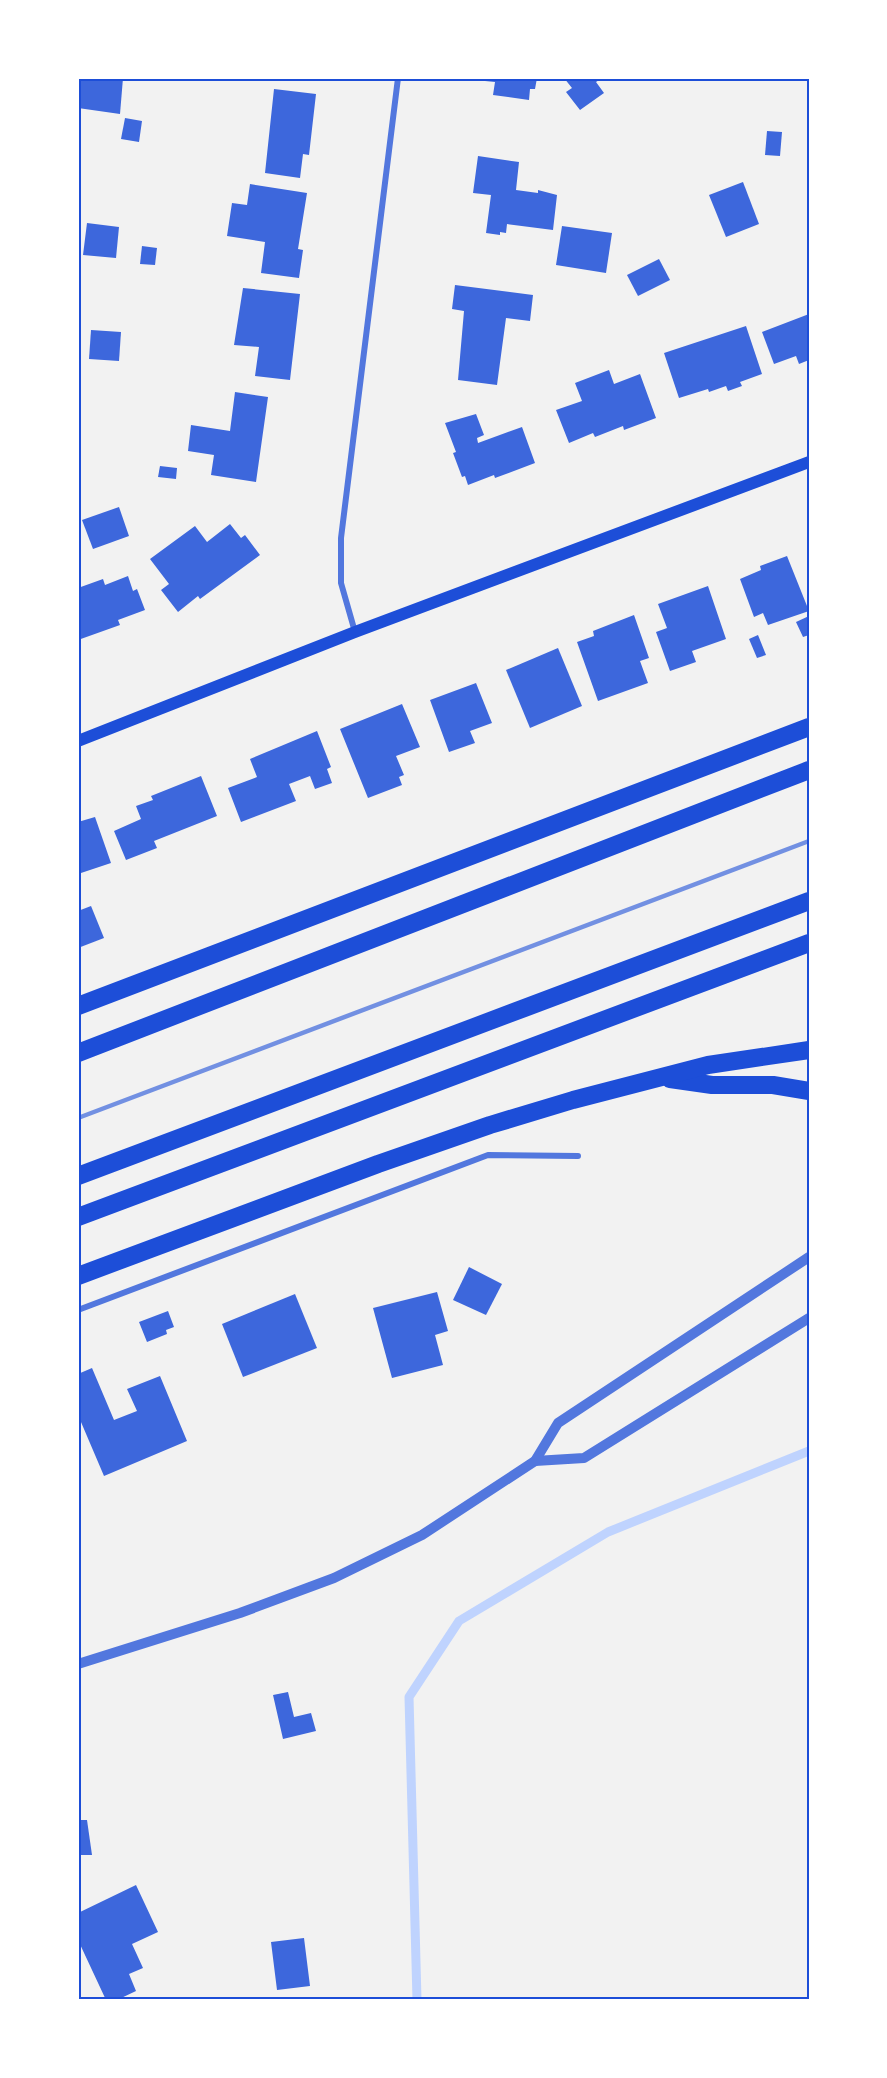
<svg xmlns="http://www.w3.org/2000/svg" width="887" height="2078" viewBox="0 0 887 2078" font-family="Jost,sans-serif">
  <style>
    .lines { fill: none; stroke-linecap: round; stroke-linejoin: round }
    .stream { stroke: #bfd3fe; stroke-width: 9 }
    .building { fill: #3d67dc }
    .minor { stroke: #5277de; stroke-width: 6 }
    .tertiary { stroke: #5277de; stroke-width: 10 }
    .secondary { stroke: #1d4ed8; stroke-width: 12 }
    .motorway { stroke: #1d4ed8; stroke-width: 18 }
    .rail { stroke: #7290e2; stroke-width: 4.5 }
    .neatline { fill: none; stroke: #1d4ed8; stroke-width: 2 }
  </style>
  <rect width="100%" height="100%" fill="#f2f2f2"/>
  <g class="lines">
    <!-- stream -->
    <polyline class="stream" points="417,2000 409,1697 459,1621 608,1532 809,1451"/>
  </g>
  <!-- building -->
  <g class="building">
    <polygon points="78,78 123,78 120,114 78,108"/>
    <polygon points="486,78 537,78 535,89 530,89 529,100 493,95 495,82 485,81"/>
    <polygon points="564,78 598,78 599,80 596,82 604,93 580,110 566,92 572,88"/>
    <polygon points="274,89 316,94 309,155 303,154 300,178 265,173"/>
    <polygon points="125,118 142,121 139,142 121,139"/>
    <polygon points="767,131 782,132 780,156 765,155"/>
    <polygon points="478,156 519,162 516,190 538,193 538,190 557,195 553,230 507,224 506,233 500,232 500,235 486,233 491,195 473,193"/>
    <polygon points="743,182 759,224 726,237 709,195"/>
    <polygon points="250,184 307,193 298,249 303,250 299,278 261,273 265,242 227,236 232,203 247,205"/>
    <polygon points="87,223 119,227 116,258 83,255"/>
    <polygon points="562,226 612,233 606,273 556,265"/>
    <polygon points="142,246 157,248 155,265 140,264"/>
    <polygon points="659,259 670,280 638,296 627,275"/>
    <polygon points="455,285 533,295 530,321 506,318 497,385 458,380 464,311 452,309"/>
    <polygon points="243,288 300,294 290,380 255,376 259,347 234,345"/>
    <polygon points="809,314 809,360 799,364 796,356 774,364 762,332"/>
    <polygon points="746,326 762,374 740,382 742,386 728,391 726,386 709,392 708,389 679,398 664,353"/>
    <polygon points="91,330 121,332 119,361 89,359"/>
    <polygon points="609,370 614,384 640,374 656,418 624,430 623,426 595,437 593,433 569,443 556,410 582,401 575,383"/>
    <polygon points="235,392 268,397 256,482 211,475 214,455 188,451 191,425 230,431"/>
    <polygon points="476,414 484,435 477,438 478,443 522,427 535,463 495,478 494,475 468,485 465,476 462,477 453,453 456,452 445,423"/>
    <polygon points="160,466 177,468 176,479 158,477"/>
    <polygon points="119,507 129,536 93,549 82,520"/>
    <polygon points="230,524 241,538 245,535 260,555 200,599 198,596 178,612 161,590 169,584 150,559 195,526 207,542"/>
    <polygon points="787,556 809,611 768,625 763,613 754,617 740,579 761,570 760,566"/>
    <polygon points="128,576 133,591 137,589 145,610 118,620 120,625 78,640 78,588 103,579 105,585"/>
    <polygon points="708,586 726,639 692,651 696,662 670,671 656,632 667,628 658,604"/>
    <polygon points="634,615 649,658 640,661 648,683 598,701 577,642 594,636 593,631"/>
    <polygon points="809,616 809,635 803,637 796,622"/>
    <polygon points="758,635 766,655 757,658 749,639"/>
    <polygon points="558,648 582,706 530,728 506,670"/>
    <polygon points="476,683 492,723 470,731 475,743 449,752 430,700"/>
    <polygon points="402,704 420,747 396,756 404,775 399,777 402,785 368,798 340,729"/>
    <polygon points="317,731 331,767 327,769 332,783 315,789 310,776 289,784 296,801 241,822 228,788 257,777 250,759"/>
    <polygon points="201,776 217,816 154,841 157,848 126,860 114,831 141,819 136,806 153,800 151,796"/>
    <polygon points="95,817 111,863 78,874 78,822"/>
    <polygon points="91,906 104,938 78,948 78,911"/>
    <polygon points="469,1267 502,1284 486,1315 453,1300"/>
    <polygon points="437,1292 448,1331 435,1335 443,1365 392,1378 373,1308"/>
    <polygon points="295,1294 317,1348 243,1377 222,1324"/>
    <polygon points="168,1311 174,1327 166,1330 167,1334 147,1342 139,1322"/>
    <polygon points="92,1368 114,1420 137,1411 127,1389 160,1376 187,1441 104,1476 78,1415 78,1374"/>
    <polygon points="288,1692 294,1717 311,1713 316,1731 283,1739 273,1695"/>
    <polygon points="78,1820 87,1820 92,1855 78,1855"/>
    <polygon points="136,1885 158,1932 132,1944 143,1968 129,1974 136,1991 117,2000 106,2000 78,1940 78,1913"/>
    <polygon points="304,1938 310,1986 277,1990 271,1942"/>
  </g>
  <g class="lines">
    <!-- minor -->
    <g class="minor">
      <polyline points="355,632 341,583 341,538 398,78"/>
      <polyline points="78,1310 488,1155 578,1156"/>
    </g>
    <!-- tertiary -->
    <g class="tertiary">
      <polyline points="535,1461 584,1458 809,1318"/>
      <polyline points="78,1664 240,1613 334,1578 422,1535 535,1461 558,1423 809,1257"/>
    </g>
    <!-- secondary -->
    <polyline class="secondary" points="78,741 355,632 809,462"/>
    <!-- motorway -->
    <g class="motorway">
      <polyline points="78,1006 809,727"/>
      <polyline points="78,1053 809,770"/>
      <polyline points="670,1079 712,1085 773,1085 809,1091"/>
      <polyline points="78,1176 809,901"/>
      <polyline points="78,1217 809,943"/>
      <polyline points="78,1276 378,1164 490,1125 573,1100 708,1065 809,1050"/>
    </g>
    <!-- rail -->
    <polyline class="rail" points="78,1118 809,841"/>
  </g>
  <!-- border -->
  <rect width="887" height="2078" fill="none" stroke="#ffffff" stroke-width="159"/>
  <rect x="80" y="80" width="728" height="1918" class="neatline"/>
</svg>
